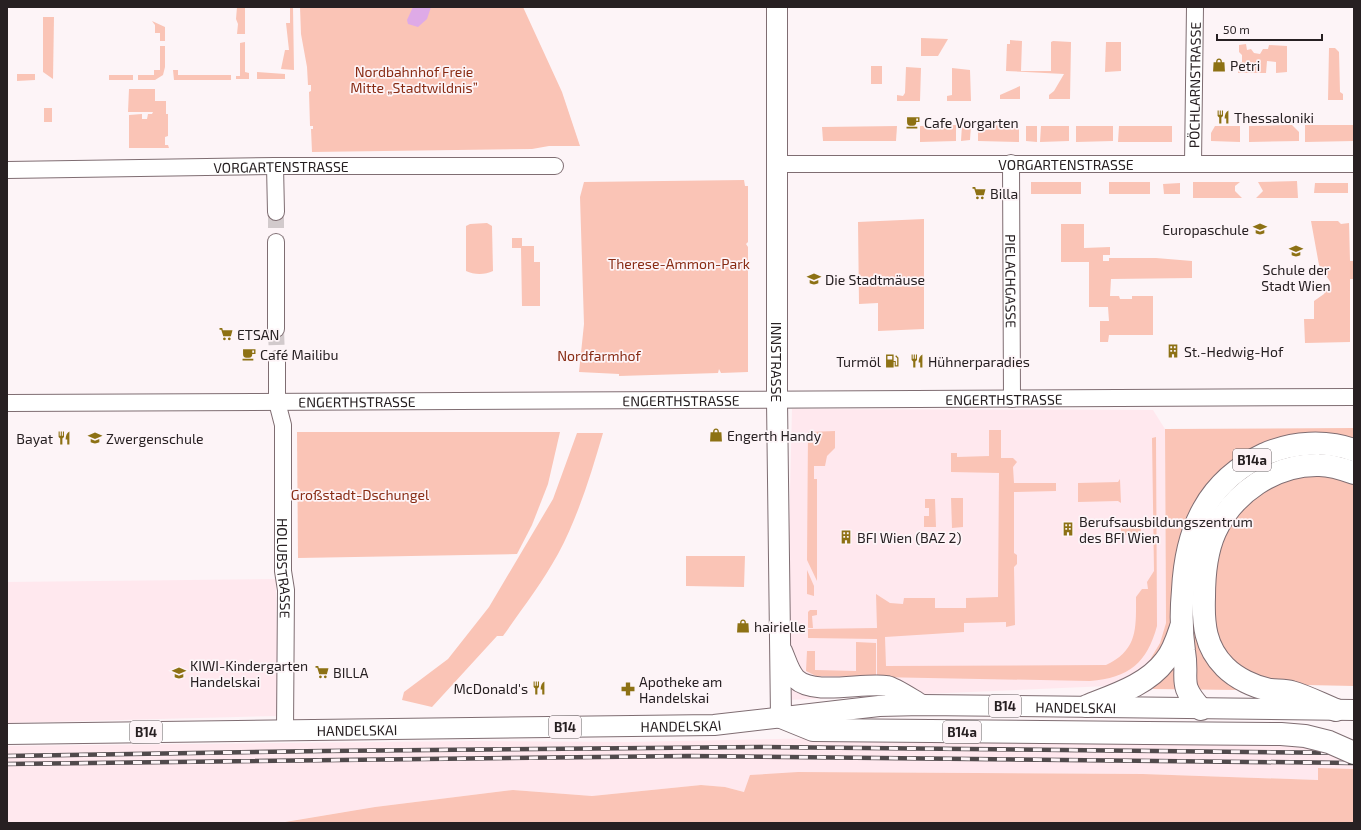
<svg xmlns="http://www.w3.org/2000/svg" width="1361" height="830" viewBox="0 0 1361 830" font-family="'Exo 2',sans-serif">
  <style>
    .built { fill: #ffe8ee }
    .green { fill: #fac4b6 }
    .water { fill: #deaae7 }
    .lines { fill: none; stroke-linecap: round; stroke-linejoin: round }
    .minor-tunnel { stroke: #d2cacc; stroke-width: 16; stroke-dasharray: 16 8; stroke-linecap: butt }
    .minor-casing { stroke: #7f6d72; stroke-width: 18 }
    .major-casing { stroke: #7f6d72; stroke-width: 22 }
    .highway-casing { stroke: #7f6d72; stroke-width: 24 }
    .minor { stroke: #fff; stroke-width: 16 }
    .major { stroke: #fff; stroke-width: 20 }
    .highway { stroke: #fff; stroke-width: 22 }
    .rail-casing { stroke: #514a4c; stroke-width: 4.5 }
    .rail { stroke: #fdf4f7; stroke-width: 3; stroke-dasharray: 9; stroke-linecap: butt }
    .highway-bridge-casing { stroke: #7f6d72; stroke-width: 24; stroke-linecap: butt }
    .highway-bridge { stroke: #fff; stroke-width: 22 }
    .labels { text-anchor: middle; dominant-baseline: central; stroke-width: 3.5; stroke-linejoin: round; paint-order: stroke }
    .shield { fill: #fdf4f7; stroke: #676062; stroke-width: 1 }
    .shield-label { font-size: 13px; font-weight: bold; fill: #272022 }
    .poi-label { font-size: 14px; fill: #272022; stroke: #fdf4f7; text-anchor: start }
    .park-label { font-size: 14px; fill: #882b13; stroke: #fdf4f7 }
    .street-label { font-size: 14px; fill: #272022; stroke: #fdf4f7 }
  </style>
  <rect width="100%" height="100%" fill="#fdf4f7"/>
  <!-- built -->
  <g class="built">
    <polygon points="792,409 1153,410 1165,429 1166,623 1160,643 1145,668 1108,686 785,700"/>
    <polygon points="276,579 278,716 7,723 7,582"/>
    <polygon points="830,738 1354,747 1354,769 1319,768 1318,780 1143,774 798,772 744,792 725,787 701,785 592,796 513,790 375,807 278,823 7,823 7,746 474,741 628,742"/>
  </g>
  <!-- green -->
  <g class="green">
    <polygon points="237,7 245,7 245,34 237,34 238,24 236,19"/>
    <polygon points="290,7 293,7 294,70 281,69 285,50 289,50 286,23 290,23"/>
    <polygon points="300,7 523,7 562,92 580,146 549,146 532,149 312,152 311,129 313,129 313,126 310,126 309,92 311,91 311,85 308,85 307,67 301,34"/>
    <polygon points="43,17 54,17 53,79 43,72"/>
    <polygon points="152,21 165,27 165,41 160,41 160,33 155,33 155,25"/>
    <polygon points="921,38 948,39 938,56 921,56"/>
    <polygon points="1010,40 1022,41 1021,71 1051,71 1051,42 1053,41 1071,42 1070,99 1049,99 1049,95 1054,91 1064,74 1006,71 1007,44 1010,44"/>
    <polygon points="245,42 245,72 249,73 249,79 236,79 236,76 240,76 240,43"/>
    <polygon points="1106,42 1121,42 1121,71 1105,72"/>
    <polygon points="1246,44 1247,50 1251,49 1254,53 1260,54 1263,49 1268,49 1269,45 1287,46 1287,72 1276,73 1276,62 1267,61 1266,73 1238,73 1239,63 1242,62 1242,55 1239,52 1239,45"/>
    <polygon points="160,46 165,46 165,67 163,75 155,80 138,80 138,75 154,75 154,70 160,70"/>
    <polygon points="1329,48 1335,48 1339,52 1340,92 1343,94 1343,100 1328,100"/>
    <rect x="871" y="66" width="11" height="18"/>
    <polygon points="906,67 921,68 920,101 897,101 897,95 903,96 905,93"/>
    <polygon points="952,68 970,70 971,101 947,101 947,96 952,95"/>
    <polygon points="173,70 178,70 178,75 231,75 231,80 174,80"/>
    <polygon points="257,72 285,74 285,79 257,79"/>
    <polygon points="17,74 35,74 35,80 17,81"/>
    <rect x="109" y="75" width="24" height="5"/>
    <polygon points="1020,86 1020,99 1000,99 1000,95"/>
    <polygon points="129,89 155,89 155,101 166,101 166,114 168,114 168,136 165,137 165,145 168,145 169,148 129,148 129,115 142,114 142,119 147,119 148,114 152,114 153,112 128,112"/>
    <rect x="44" y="108" width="8" height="14"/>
    <polygon points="956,125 956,141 920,142 920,126"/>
    <polygon points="962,125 971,125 970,140 961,141"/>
    <polygon points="978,125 1019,126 1019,142 978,141"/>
    <polygon points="1292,125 1299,132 1299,141 1249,142 1249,126"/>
    <polygon points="1305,125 1354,125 1354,141 1305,142"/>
    <polygon points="897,126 896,141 823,141 822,127"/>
    <polygon points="1026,126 1037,126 1037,142 1026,141"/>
    <polygon points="1041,126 1069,126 1069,141 1040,142"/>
    <polygon points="1076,126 1113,126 1113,141 1076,142"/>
    <polygon points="1119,126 1172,126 1172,142 1118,142"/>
    <polygon points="1215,126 1240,126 1240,142 1211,141 1211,133"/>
    <polygon points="744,180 745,186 748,186 748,242 746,244 748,247 748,372 721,373 719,369 718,373 619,376 619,374 579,372 584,324 580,197 584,182"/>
    <polygon points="1297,181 1298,198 1256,198 1263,191 1258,182"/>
    <rect x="1031" y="182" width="50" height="12"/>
    <rect x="1109" y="182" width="41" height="12"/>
    <polygon points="1193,182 1240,182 1235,186 1235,191 1242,198 1193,198"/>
    <polygon points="1180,183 1180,194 1164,194 1163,184"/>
    <polygon points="1315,183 1348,183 1348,193 1314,193"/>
    <polygon points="924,219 924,329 878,331 878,303 859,304 858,222"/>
    <polygon points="1311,221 1338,221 1341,224 1349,223 1350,261 1354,261 1354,279 1350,279 1350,342 1305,343 1304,319 1314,319 1314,301 1324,294 1331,283 1319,265"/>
    <path d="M487 223 492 226 493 271C485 275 474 275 466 271V226L470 224Z"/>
    <polygon points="1061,224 1084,224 1084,248 1110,247 1110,255 1103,255 1103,261 1109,261 1109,258 1156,258 1192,261 1192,278 1111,279 1110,296 1119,296 1120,299 1132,299 1132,296 1153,296 1153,335 1109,335 1108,342 1100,342 1100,321 1109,321 1108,307 1089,307 1089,262 1061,262"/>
    <polygon points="512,238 522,238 522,246 534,246 534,262 540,262 540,306 522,306 521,248 512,248"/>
    <polygon points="1354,428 1354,686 1306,685 1238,690 1153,689 1145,668 1160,643 1166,623 1165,429"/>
    <path d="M989 430H1001V458H1013L1017 462 1013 467 1014 483H1056V491L1014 492V553L1017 555V564L1014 567 1015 625 1006 627V622L964 623V632L885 637 886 666 1106 665C1138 650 1136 628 1136 597L1142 589H1148L1147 582 1154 571 1152 438 1156 437 1157 626C1147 663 1129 678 1090 681L877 677V639L808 638V629L877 628 876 594 890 603 903 604 904 598H935V608H966V598L998 597 999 473 951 472V453H957V457L989 456Z"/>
    <polygon points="835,431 835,448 827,456 825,466 814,466 814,479 817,479 817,581 807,560 808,432"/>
    <polygon points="297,432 560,432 548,484 532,525 517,554 298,558"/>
    <path d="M577 433H603C591 474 578 517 558 554 542 583 522 609 503 636H497L432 707 402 700 404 692 448 659 489 607 553 499Z"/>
    <polygon points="1120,479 1121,503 1118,501 1078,502 1078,483 1118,482"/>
    <polygon points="951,498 963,498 963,527 952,528"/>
    <polygon points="925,499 935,499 936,527 924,527 924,516 929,516 929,508 925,508"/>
    <polygon points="1141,523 1141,536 1139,534 1121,535 1121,524"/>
    <polygon points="686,556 745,556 744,587 686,586"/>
    <polygon points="807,570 814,586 814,596 807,594"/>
    <polygon points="810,610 817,610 817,615 812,616 813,628 808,628 808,612"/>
    <polygon points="856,642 876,643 876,677 816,676 806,671 807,651 815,651 815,670 856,671"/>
    <polygon points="1318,768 1354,769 1354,823 279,823 375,807 513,790 592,796 701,785 725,787 744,792 750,775 798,772 1143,774 1318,780"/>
  </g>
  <!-- water -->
  <polygon class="water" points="413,7 431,7 427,19 418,27 408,24 407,20"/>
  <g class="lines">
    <!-- minor-tunnel -->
    <g class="minor-tunnel">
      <polyline points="276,212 276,242"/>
      <polyline points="276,329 277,359"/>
    </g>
    <!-- minor casing -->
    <g class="minor-casing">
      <g id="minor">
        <path id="s1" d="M1011 163 1012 399"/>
        <path id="s2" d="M1193 163 1195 7"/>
        <path id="s3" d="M777 164H1354"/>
        <polyline points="275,166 276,212"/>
        <path id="s4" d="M7 170 275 166H555"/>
        <polyline points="276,242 276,329"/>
        <path id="s5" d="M277 359V402L283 425V571L286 590 285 730"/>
        <path id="s6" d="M7 403C456 400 905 400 1354 397"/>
      </g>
    </g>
    <!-- major casing -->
    <g class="major-casing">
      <g id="major">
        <path id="s7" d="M777 7V401L781 717"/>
        <path d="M782 651C786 660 789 672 796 679 814 696 864 682 887 686 896 688 913 700 922 705"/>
        <path id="s8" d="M7 734 714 725 879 706 922 705 1354 710"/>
      </g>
    </g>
    <!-- highway casing -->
    <g class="highway-casing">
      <g id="highway">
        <path d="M1087 706C1114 695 1147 685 1165 661 1173 652 1177 639 1181 627"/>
        <path d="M1201 709C1177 683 1189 681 1184 651 1181 630 1181 611 1183 590 1186 529 1207 481 1265 454 1293 442 1325 440 1354 450"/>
        <path d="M1336 710C1321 704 1306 696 1291 692 1285 690 1277 691 1270 690 1254 687 1236 678 1225 667 1205 647 1203 624 1204 597 1204 575 1206 552 1215 532 1233 493 1275 464 1319 465 1331 465 1343 469 1354 473"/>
        <polyline points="781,717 813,730 1146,733"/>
      </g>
    </g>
    <!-- minor -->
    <use href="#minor" class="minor"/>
    <!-- major -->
    <use href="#major" class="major"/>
    <!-- highway -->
    <use href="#highway" class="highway"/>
    <!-- rail casing -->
    <g class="rail-casing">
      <g id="rail">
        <polyline points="7,756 324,751 761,747 1354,753"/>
        <polyline points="7,764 689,756 1354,763"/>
      </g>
    </g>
    <!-- rail -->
    <use href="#rail" class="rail"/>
    <!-- highway-bridge casing -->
    <g class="highway-bridge-casing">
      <polyline id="highway-bridge" points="1146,733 1281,734 1305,736 1329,742 1354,753"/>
    </g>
    <!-- highway-bridge -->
    <use href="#highway-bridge" class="highway-bridge"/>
  </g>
  <!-- icons -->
  <defs>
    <g id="shop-bare" transform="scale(1.08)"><path d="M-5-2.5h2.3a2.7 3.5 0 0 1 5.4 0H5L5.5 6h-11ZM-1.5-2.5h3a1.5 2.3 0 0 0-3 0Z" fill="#8d7114" stroke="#fdf4f7" stroke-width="2.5" paint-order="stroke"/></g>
    <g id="restaurant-bare" transform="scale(1.08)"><path d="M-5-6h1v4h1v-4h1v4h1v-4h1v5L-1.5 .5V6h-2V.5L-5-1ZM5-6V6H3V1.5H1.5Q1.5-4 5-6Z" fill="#8d7114" stroke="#fdf4f7" stroke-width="2.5" paint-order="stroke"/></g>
    <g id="cafe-bare" transform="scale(1.08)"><path d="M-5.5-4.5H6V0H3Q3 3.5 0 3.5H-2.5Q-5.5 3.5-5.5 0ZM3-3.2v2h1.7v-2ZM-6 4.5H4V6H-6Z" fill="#8d7114" stroke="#fdf4f7" stroke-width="2.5" paint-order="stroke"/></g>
    <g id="supermarket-bare" transform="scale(1.08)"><path d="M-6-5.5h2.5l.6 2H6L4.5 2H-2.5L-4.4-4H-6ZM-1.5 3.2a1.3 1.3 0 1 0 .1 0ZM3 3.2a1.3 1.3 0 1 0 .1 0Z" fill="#8d7114" stroke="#fdf4f7" stroke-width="2.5" paint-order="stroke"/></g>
    <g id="school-bare" transform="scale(1.08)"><path d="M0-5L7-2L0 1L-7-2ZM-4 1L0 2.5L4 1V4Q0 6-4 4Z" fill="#8d7114" stroke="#fdf4f7" stroke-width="2.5" paint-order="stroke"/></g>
    <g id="building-bare" transform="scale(1.08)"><path d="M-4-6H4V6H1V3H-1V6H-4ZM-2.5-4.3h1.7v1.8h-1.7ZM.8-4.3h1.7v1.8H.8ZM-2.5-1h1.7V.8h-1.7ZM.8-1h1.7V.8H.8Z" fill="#8d7114" stroke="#fdf4f7" stroke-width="2.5" paint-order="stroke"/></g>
    <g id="fuel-bare" transform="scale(1.08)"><path d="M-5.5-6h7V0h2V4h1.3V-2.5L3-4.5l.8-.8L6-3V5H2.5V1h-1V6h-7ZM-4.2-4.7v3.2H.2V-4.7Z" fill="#8d7114" stroke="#fdf4f7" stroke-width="2.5" paint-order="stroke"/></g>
    <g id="pharmacy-bare" transform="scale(1.08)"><path d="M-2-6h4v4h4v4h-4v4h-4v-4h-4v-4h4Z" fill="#8d7114" stroke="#fdf4f7" stroke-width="2.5" paint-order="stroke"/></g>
  </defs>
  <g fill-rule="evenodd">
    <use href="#shop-bare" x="1219" y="65"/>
    <use href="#restaurant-bare" x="1223" y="117"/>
    <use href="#cafe-bare" x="913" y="122"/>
    <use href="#supermarket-bare" x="979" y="193"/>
    <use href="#school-bare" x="1260" y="229"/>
    <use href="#school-bare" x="1296" y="251"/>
    <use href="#school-bare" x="814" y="279"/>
    <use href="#supermarket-bare" x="226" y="334"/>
    <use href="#building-bare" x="1173" y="351"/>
    <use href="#cafe-bare" x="249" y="354"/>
    <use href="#fuel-bare" x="892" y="361"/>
    <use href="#restaurant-bare" x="917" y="361"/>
    <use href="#shop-bare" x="716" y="435"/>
    <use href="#restaurant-bare" x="64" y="438"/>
    <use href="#school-bare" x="95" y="438"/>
    <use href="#building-bare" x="1068" y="529"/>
    <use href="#building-bare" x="846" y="537"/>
    <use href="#shop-bare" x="743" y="626"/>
    <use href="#supermarket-bare" x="322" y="672"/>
    <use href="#school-bare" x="179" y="673"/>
    <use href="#restaurant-bare" x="539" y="688"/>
    <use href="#pharmacy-bare" x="628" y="689"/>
  </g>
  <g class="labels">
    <!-- shield labels -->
    <g class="shield">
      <rect x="1233" y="449" width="38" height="22" rx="3"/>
      <rect x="989" y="695" width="32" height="22" rx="3"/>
      <rect x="549" y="716" width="32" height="22" rx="3"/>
      <rect x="130" y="721" width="32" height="22" rx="3"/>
      <rect x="943" y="721" width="38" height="22" rx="3"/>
    </g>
    <g class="shield-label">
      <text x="1252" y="460">B14a</text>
      <text x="1005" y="706">B14</text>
      <text x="565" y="727">B14</text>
      <text x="146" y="732">B14</text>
      <text x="962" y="732">B14a</text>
    </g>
    <!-- poi labels -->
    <g class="poi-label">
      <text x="1230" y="65">Petri</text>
      <text x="1234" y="117">Thessaloniki</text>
      <text x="924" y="122">Cafe Vorgarten</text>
      <text x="990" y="193">Billa</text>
      <text x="1249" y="229" text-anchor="end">Europaschule</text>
      <text x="1296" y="269" text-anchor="middle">Schule der<tspan x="1296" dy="16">Stadt Wien</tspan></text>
      <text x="825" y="279">Die Stadtmäuse</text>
      <text x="237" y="334">ETSAN</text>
      <text x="1184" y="351">St.-Hedwig-Hof</text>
      <text x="260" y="354">Café Mailibu</text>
      <text x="881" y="361" text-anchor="end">Turmöl</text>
      <text x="928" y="361">Hühnerparadies</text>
      <text x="727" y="435">Engerth Handy</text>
      <text x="53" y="438" text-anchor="end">Bayat</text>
      <text x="106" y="438">Zwergenschule</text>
      <text x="1079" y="521">Berufsausbildungszentrum<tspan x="1079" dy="16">des BFI Wien</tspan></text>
      <text x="857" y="537">BFI Wien (BAZ 2)</text>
      <text x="754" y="626">hairielle</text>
      <text x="190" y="665">KIWI-Kindergarten<tspan x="190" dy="16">Handelskai</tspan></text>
      <text x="333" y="672">BILLA</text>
      <text x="639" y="681">Apotheke am<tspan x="639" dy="16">Handelskai</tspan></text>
      <text x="528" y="688" text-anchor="end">McDonald's</text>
    </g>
    <!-- park labels -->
    <g class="park-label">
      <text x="414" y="71">Nordbahnhof Freie<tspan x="414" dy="16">Mitte „Stadtwildnis”</tspan></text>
      <text x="679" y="263">Therese-Ammon-Park</text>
      <text x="599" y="355">Nordfarmhof</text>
      <text x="360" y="494">Großstadt-Dschungel</text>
    </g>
    <!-- street labels -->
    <g class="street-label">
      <text stroke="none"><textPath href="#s2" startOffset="78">PÖCHLARNSTRASSE</textPath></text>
      <text stroke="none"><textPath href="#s3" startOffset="289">VORGARTENSTRASSE</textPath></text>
      <text stroke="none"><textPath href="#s4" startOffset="274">VORGARTENSTRASSE</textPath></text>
      <text stroke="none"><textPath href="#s1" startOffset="118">PIELACHGASSE</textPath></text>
      <text stroke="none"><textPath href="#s7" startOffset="355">INNSTRASSE</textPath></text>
      <text stroke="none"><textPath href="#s6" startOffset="997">ENGERTHSTRASSE</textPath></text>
      <text stroke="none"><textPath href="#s6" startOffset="674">ENGERTHSTRASSE</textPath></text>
      <text stroke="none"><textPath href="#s6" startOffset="350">ENGERTHSTRASSE</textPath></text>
      <text stroke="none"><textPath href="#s5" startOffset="210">HOLUBSTRASSE</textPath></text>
      <text stroke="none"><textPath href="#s8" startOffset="1070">HANDELSKAI</textPath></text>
      <text stroke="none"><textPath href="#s8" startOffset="674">HANDELSKAI</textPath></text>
      <text stroke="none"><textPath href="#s8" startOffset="350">HANDELSKAI</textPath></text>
    </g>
  </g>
  <!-- border -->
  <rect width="1361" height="830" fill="none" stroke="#272022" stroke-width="16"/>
  <!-- scale -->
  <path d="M1217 34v6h105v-6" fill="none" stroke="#272022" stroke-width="2"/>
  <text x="1223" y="34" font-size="12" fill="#272022" stroke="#fdf4f7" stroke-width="3" paint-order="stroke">50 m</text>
</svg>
